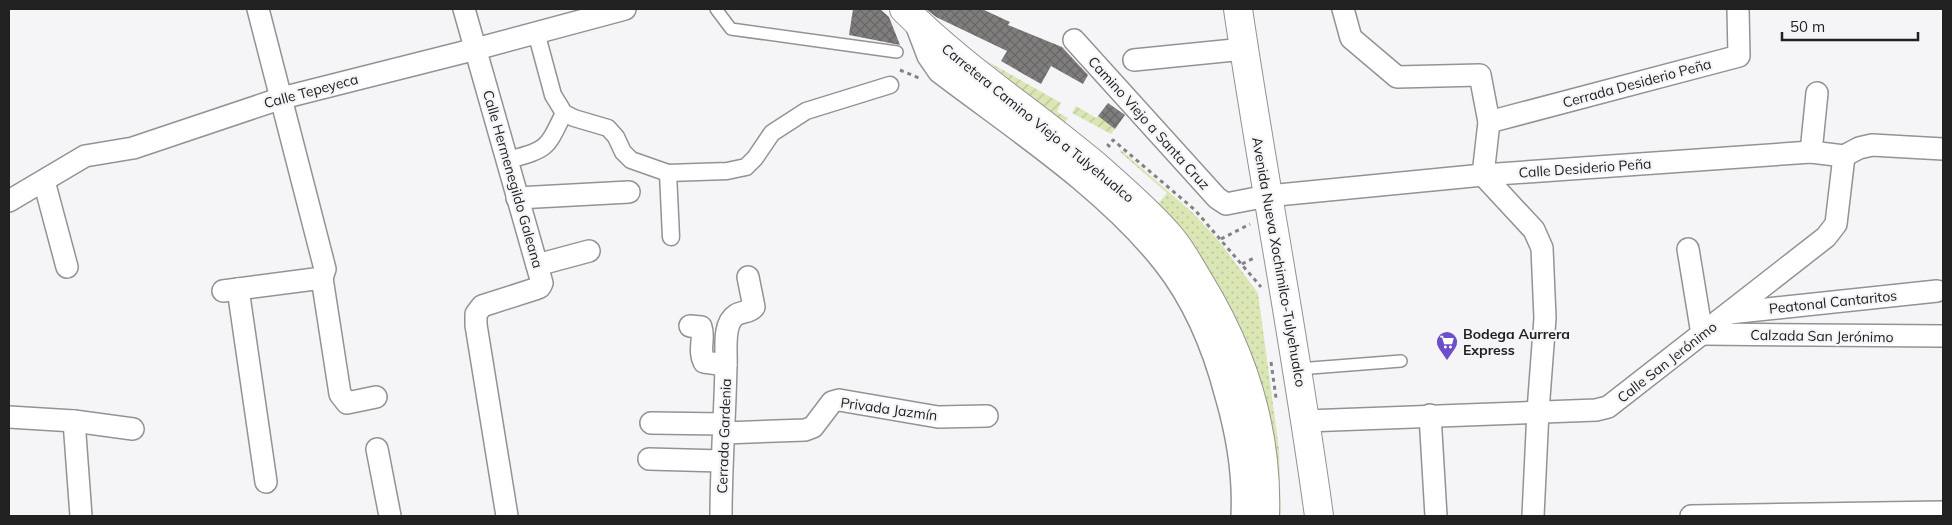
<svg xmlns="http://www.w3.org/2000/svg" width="1952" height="525" viewBox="0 0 1952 525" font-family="Mulish,sans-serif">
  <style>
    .grass { fill: url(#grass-dots) }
    .garden { fill: url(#garden-furrows) }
    .building { fill: url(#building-cross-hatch) }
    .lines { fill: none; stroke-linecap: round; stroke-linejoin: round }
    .service-casing { stroke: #939395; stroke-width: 14 }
    .pedestrian-casing { stroke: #939395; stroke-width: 19 }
    .minor-casing { stroke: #939395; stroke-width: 24 }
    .secondary-casing { stroke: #939395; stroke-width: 30 }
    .path { stroke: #838385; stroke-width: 3; stroke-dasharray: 4 4; stroke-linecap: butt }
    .service { stroke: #fff; stroke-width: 11 }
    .pedestrian { stroke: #fff; stroke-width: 16 }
    .minor { stroke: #fff; stroke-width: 21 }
    .secondary { stroke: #fff; stroke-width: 28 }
    .labels { text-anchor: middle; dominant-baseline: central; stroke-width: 4.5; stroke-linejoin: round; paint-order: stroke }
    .street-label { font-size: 14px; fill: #212122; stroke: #f5f5f8 }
    .poi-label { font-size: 14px; font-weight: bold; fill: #212122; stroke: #f5f5f8; text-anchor: start }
  </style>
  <defs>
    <pattern id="grass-dots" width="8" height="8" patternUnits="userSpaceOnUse" patternTransform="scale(1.25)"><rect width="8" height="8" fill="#dae6b4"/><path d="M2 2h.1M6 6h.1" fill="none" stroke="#bbc59a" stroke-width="1.8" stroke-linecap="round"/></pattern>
    <pattern id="garden-furrows" width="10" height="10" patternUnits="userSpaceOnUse" patternTransform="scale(1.25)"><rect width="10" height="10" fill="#dae6b4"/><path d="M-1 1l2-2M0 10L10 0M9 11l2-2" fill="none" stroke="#bbc59a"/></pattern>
    <pattern id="building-cross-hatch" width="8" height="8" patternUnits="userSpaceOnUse" patternTransform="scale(1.25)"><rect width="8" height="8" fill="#807d7d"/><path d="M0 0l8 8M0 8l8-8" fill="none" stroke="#686666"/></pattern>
  </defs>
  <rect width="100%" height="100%" fill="#f5f5f8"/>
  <!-- grass -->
  <polygon class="grass" points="1121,150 1193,213 1219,241 1258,293 1279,449 1281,516 1275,516 1157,205 1167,193 1120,152"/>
  <!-- garden -->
  <g class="garden">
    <polygon points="987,61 1061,103 1057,112 1068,118 1064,123"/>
    <polygon points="1076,106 1096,118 1098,116 1115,129 1111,134 1072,113"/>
  </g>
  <!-- building -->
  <g class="building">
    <polygon points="853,9 880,9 889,17 900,45 849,35"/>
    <polygon points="926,9 982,9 1010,22 1008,25 1062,47 1088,75 1083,84 1051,66 1041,84 1001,61 1007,51 936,17"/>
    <polygon points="1108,103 1125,115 1115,129 1098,116"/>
  </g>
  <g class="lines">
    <!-- service casing -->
    <g class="service-casing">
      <g id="service">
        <polyline points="716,9 731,29 897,52"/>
        <polyline points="1298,369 1401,361"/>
      </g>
    </g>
    <!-- pedestrian casing -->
    <g class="pedestrian-casing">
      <g id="pedestrian">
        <polyline points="536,32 553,95 564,113 574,118 608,128 616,137 623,152 631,160 668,173 727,171 746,167 755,158 772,133 806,111 890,85"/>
        <path d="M508 160C548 149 546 150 564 113"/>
        <polyline points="668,173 671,237"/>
      </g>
    </g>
    <!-- minor casing -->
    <g class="minor-casing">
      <g id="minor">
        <polyline points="464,9 542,283 540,287 535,289 482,306 476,314 476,325 507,516"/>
        <polyline points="1343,9 1351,38 1397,77 1480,75 1489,122 1483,175 1534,230 1542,248 1545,318 1538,411 1533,516"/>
        <path d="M915 22 928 56 939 72C1014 129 1105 188 1164 263 1194 301 1214 350 1226 396 1237 434 1244 477 1242 516"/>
        <polyline points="1074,40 1217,198 1226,204 1267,196 1483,175 1811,152 1844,156 1859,148 1872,145 1943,149"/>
        <polyline points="1134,60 1244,49"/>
        <polyline points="1489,122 1739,56 1738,9"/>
        <polyline points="1811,152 1817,93"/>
        <polyline points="44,181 67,267"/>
        <polyline points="517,198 629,192"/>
        <polyline points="9,201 85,156 133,148 282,98 476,49 625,9"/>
        <polyline points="1688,249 1702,334 1943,336"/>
        <polyline points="537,265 589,251"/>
        <polyline points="322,278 340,394 347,403 376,397"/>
        <polyline points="238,289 266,482"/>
        <polyline points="223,291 322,278 325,269 258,9"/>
        <polyline points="1729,313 1937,291"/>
        <path d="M690 326 701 327C705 339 698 350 704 362L726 365C725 416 721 466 721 516"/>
        <path d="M726 365C727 351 722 324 736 315 742 311 749 313 754 307L748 277"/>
        <polyline points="1430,415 1436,516"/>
        <polyline points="9,417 74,421 133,429"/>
        <polyline points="74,421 81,516"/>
        <polyline points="1306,421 1596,410 1608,407 1826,237 1836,224 1844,156"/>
        <polyline points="651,423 724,424"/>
        <polyline points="724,433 805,430 813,427 832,402 839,400 938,417 987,416"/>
        <polyline points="377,449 390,516"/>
        <polyline points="649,459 721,461"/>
        <polyline points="1691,516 1943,512"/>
      </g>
    </g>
    <!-- secondary casing -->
    <g class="secondary-casing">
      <g id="secondary">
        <path d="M904 9C965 70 1038 116 1103 172 1126 193 1151 214 1171 238 1182 251 1191 268 1200 283 1244 355 1268 431 1265 516"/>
        <path d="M1238 9C1263 178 1296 346 1319 516"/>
      </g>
    </g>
    <!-- path -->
    <g class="path">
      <polyline points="900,70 919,78"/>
      <polyline points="1110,147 1108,145 1113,140 1195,210 1261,287"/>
      <polyline points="1221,239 1250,224"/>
      <polyline points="1242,264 1256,257"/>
      <polyline points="1271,362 1276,398"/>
    </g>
    <!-- service -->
    <use href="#service" class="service"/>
    <!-- pedestrian -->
    <use href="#pedestrian" class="pedestrian"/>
    <!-- minor -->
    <use href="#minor" class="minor"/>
    <!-- secondary -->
    <use href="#secondary" class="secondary"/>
  </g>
  <!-- icons -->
  <defs>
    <g id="supermarket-pin" transform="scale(1.125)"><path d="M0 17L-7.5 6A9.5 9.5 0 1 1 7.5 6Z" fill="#6d4fc8" stroke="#f5f5f8"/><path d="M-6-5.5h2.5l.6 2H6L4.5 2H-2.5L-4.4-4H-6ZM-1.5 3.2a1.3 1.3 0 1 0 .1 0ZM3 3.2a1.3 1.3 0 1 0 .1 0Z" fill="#fff"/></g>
  </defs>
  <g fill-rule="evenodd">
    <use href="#supermarket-pin" x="1447" y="342"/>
  </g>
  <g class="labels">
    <!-- street labels -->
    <g class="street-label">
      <text transform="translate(1637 83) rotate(-15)">Cerrada Desiderio Peña</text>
      <text transform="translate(311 91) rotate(-15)">Calle Tepeyeca</text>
      <text transform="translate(1038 123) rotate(39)">Carretera Camino Viejo a Tulyehualco</text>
      <text transform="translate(1149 123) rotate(48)">Camino Viejo a Santa Cruz</text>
      <text transform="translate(1585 168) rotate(-4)">Calle Desiderio Peña</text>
      <text transform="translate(513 179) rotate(74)">Calle Hermenegildo Galeana</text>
      <text transform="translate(1279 262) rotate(80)">Avenida Nueva Xochimilco-Tulyehualco</text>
      <text transform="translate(1833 302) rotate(-6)">Peatonal Cantaritos</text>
      <text transform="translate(1822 336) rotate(1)">Calzada San Jerónimo</text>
      <text transform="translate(1667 362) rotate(-38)">Calle San Jerónimo</text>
      <text transform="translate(889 409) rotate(8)">Privada Jazmín</text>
      <text transform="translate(724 436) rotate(-88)">Cerrada Gardenia</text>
    </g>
    <!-- poi labels -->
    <g class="poi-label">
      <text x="1463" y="334">Bodega Aurrera<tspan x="1463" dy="16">Express</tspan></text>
    </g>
  </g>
  <!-- border -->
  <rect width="1952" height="525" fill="none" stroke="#212122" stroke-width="20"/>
  <!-- scale -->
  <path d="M1782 32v8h136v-8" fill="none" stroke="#212122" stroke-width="2.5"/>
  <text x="1790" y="32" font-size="15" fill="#212122" stroke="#f5f5f8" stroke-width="4" paint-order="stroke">50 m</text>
</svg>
